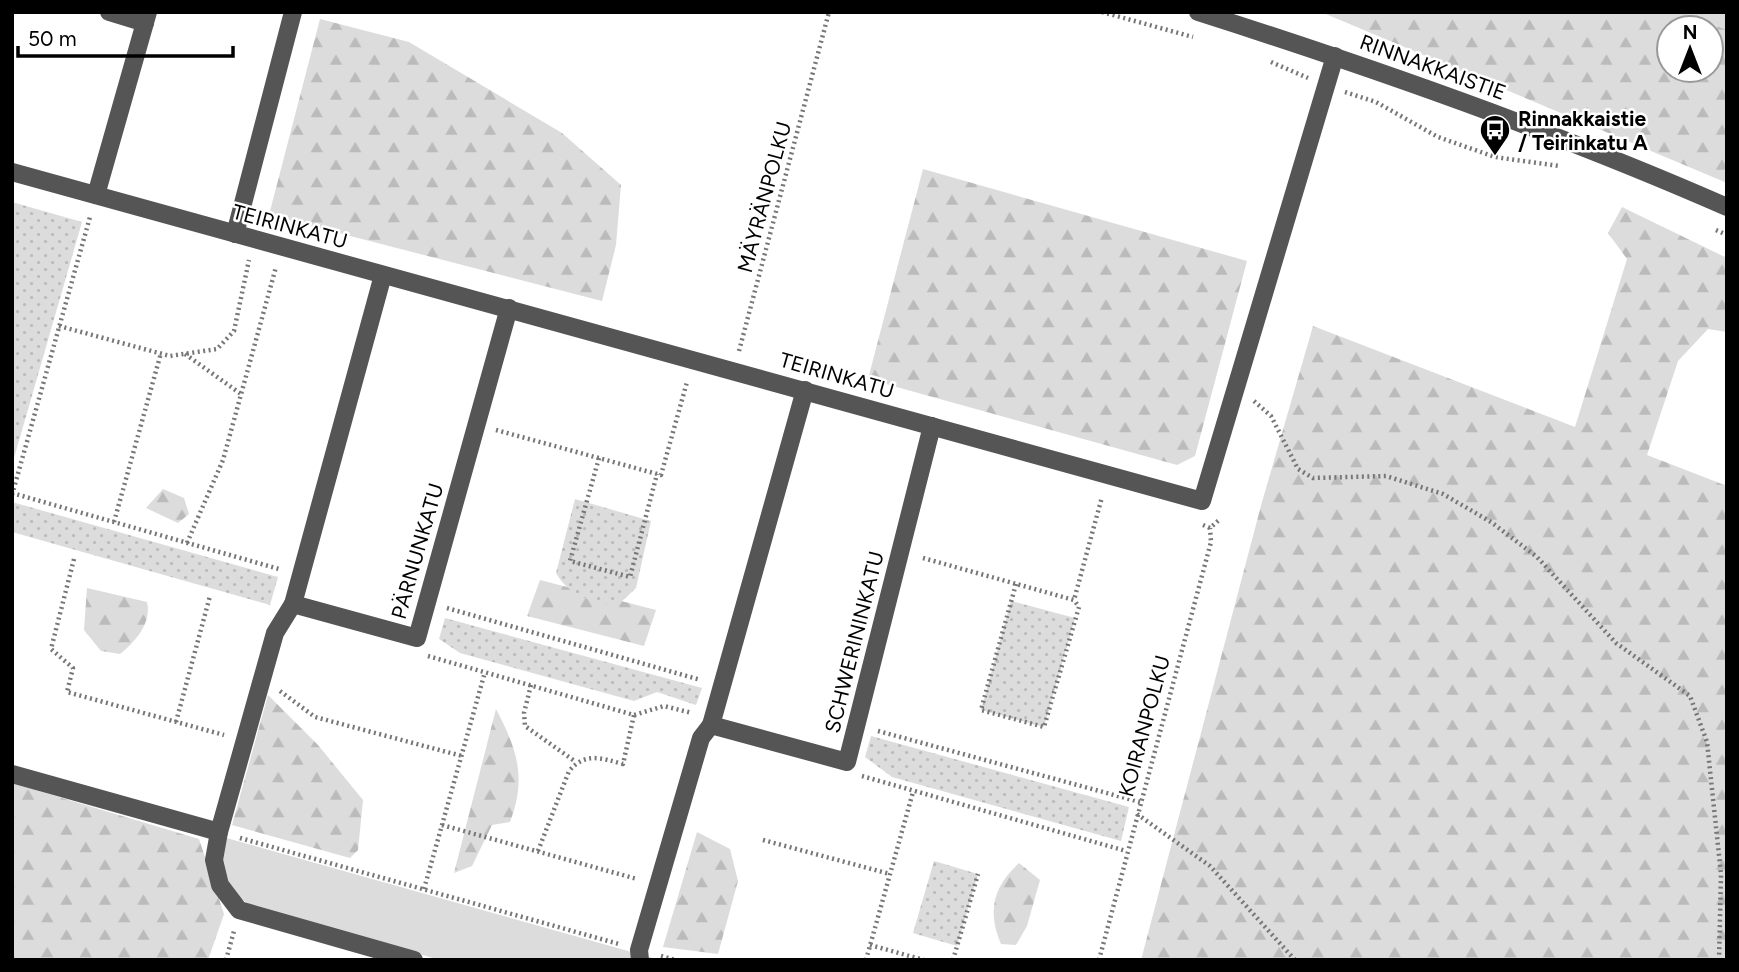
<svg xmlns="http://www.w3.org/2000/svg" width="1739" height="972" viewBox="0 0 1739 972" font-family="Figtree,sans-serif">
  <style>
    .grass { fill: #dcdcdc }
    .forest { fill: url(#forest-firs); fill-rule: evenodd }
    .park { fill: url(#park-dots) }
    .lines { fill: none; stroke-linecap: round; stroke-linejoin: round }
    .path { stroke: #777; stroke-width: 4.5; stroke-dasharray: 2 3.5; stroke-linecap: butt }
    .minor { stroke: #555; stroke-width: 18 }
    .labels { text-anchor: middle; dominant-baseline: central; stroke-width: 5; stroke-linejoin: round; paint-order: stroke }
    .street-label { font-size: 21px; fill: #000; stroke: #fff }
    .poi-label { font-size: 21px; font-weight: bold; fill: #000; stroke: #fff; text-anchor: start }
  </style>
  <defs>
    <pattern id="forest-firs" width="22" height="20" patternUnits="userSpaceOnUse" patternTransform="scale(1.75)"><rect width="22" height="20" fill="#dcdcdc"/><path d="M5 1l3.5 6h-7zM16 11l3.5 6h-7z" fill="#bbb"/></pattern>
    <pattern id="park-dots" width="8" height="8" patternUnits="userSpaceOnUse" patternTransform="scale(1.75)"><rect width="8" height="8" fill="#dcdcdc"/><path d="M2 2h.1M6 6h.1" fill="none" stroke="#bbb" stroke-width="1.8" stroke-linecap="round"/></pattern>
  </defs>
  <rect width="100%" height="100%" fill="#fff"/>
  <!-- grass -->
  <g class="grass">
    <polygon points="1683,12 1727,12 1727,30"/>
    <path d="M223 837 660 960H440L257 908C222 892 222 872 223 837Z"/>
  </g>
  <!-- forest -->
  <g class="forest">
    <path d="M1321 12H1683L1727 30V183ZM1711 28V70H1669V28Z"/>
    <polygon points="320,19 409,42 562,133 621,185 616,245 602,301 269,215"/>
    <polygon points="923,169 1247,261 1195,456 1177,465 868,379"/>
    <polygon points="1622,207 1727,258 1727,332 1708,329 1678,361 1647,455 1727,486 1727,960 1141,960 1262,502 1313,326 1575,427 1627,259 1608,233"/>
    <polygon points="163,489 184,498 189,514 178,523 146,508"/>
    <polygon points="540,580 656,610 644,646 527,616"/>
    <path d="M87 588 147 602C152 623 135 642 120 654L101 651 84 630Z"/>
    <polygon points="268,695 318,745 363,800 358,850 350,858 232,825"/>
    <path d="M496 709C517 749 527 778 510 822L492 825 472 866 454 873Z"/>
    <polygon points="12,783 199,839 224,914 208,960 12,960"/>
    <polygon points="697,832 730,849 738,881 718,954 663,947"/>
    <path d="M1019 863 1040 880 1027 926 1016 945 1001 944C987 911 993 887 1019 863Z"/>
  </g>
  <!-- park -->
  <g class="park">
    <polygon points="12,202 82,222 12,465"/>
    <path d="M575 499 651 521 636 588 617 606C594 604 567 594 556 573Z"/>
    <polygon points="12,502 278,577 270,605 12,532"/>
    <polygon points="1011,601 1075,618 1044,727 981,710"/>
    <polygon points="445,618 702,688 696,705 657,692 634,701 460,653 439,639"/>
    <polygon points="871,736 1129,807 1121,841 892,777 865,757"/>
    <polygon points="934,861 978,874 957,946 913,933"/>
  </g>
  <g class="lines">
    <!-- path -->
    <g class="path">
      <polyline points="1102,12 1193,37"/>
      <polyline points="1271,62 1308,78"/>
      <polyline points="1345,92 1376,102 1438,137 1495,157 1559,166"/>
      <polyline points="1716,230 1727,235"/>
      <polyline points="59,326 170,356 217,349 234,331 249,260"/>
      <polyline points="739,351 829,12"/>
      <polyline points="185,354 241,394"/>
      <polyline points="1254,401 1271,416 1298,469 1313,478 1386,476 1443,494 1491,522 1537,557 1616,643 1690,696 1707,742 1721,874 1719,960"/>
      <polyline points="496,430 661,475 687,382"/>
      <polyline points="599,458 570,561 630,577 657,474"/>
      <polyline points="12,493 279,569"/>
      <polyline points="12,495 90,217"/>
      <polyline points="114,522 161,353"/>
      <polyline points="1203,525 1210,528 1219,520"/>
      <polyline points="187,543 223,460 276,267"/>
      <polyline points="923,558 1074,600 1102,497"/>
      <polyline points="74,559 51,649 73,668 67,692 224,735"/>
      <polyline points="1016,584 981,710 1044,727 1079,607 1074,600"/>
      <polyline points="447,608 701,680"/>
      <polyline points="428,656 634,715 664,706 692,713"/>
      <polyline points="531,685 524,713 525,726 576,762"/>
      <polyline points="280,691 315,717 462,756"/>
      <polyline points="176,722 210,596"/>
      <polyline points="878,731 1140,802"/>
      <polyline points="862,776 1126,851"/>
      <polyline points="1137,814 1210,866 1295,960"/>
      <polyline points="442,825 637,879"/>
      <polyline points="240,838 619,944"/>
      <polyline points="763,840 890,874"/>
      <path d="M538 851 569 771C585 752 601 758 623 764L634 715"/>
      <polyline points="424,889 485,672"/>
      <polyline points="870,945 924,960"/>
      <polyline points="661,956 676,960"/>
      <polyline points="226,960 234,931"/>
      <polyline points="866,960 913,792"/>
      <polyline points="953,960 978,874"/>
      <polyline points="1099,960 1211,542 1210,528"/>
    </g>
    <!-- minor -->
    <g class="minor">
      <polyline points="109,12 145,23"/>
      <path d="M1198 12C1377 69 1554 131 1727 207"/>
      <polyline points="12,172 1202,501 1335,56"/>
      <polyline points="96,195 148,12"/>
      <polyline points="235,234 293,12"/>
      <polyline points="383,275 293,604 417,638 509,308"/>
      <polyline points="805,390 711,725 847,762 932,426"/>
      <polyline points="293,604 275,633 219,832 214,860 220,885 239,910 414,960"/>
      <polyline points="12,774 219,832"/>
      <polyline points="640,960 639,950 701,738 711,725"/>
    </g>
  </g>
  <!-- icons -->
  <defs>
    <g id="bus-pin" transform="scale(1.575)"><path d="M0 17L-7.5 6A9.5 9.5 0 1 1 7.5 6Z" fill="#000" stroke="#fff"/><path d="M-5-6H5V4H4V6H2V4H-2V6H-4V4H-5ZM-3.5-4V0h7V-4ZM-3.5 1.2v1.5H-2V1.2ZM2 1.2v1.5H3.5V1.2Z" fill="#fff"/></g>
  </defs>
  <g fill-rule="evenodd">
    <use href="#bus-pin" x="1495" y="130"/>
  </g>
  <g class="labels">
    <!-- street labels -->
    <g class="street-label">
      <text transform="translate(1433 67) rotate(20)">RINNAKKAISTIE</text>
      <text transform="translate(764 197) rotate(-75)">MÄYRÄNPOLKU</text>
      <text transform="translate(290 226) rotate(15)">TEIRINKATU</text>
      <text transform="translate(837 375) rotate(16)">TEIRINKATU</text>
      <text transform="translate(417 551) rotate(-74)">PÄRNUNKATU</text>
      <text transform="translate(854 642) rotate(-76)">SCHWERININKATU</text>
      <text transform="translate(1144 726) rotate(-75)">KOIRANPOLKU</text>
    </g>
    <!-- poi labels -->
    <g class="poi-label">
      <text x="1518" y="118">Rinnakkaistie<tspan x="1518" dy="24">/ Teirinkatu A</tspan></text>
    </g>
  </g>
  <!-- border -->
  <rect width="1739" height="972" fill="none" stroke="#000000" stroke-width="28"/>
  <!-- north arrow -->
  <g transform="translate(1690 49)"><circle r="33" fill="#ffffff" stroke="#999999" stroke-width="2"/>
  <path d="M0-5L12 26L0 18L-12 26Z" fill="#000000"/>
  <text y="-10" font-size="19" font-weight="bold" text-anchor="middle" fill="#000000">N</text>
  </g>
  <!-- scale -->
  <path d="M18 46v10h215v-10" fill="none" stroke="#000000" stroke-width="3.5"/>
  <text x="28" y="46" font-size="21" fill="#000000" stroke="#ffffff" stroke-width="5" paint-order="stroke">50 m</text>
</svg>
